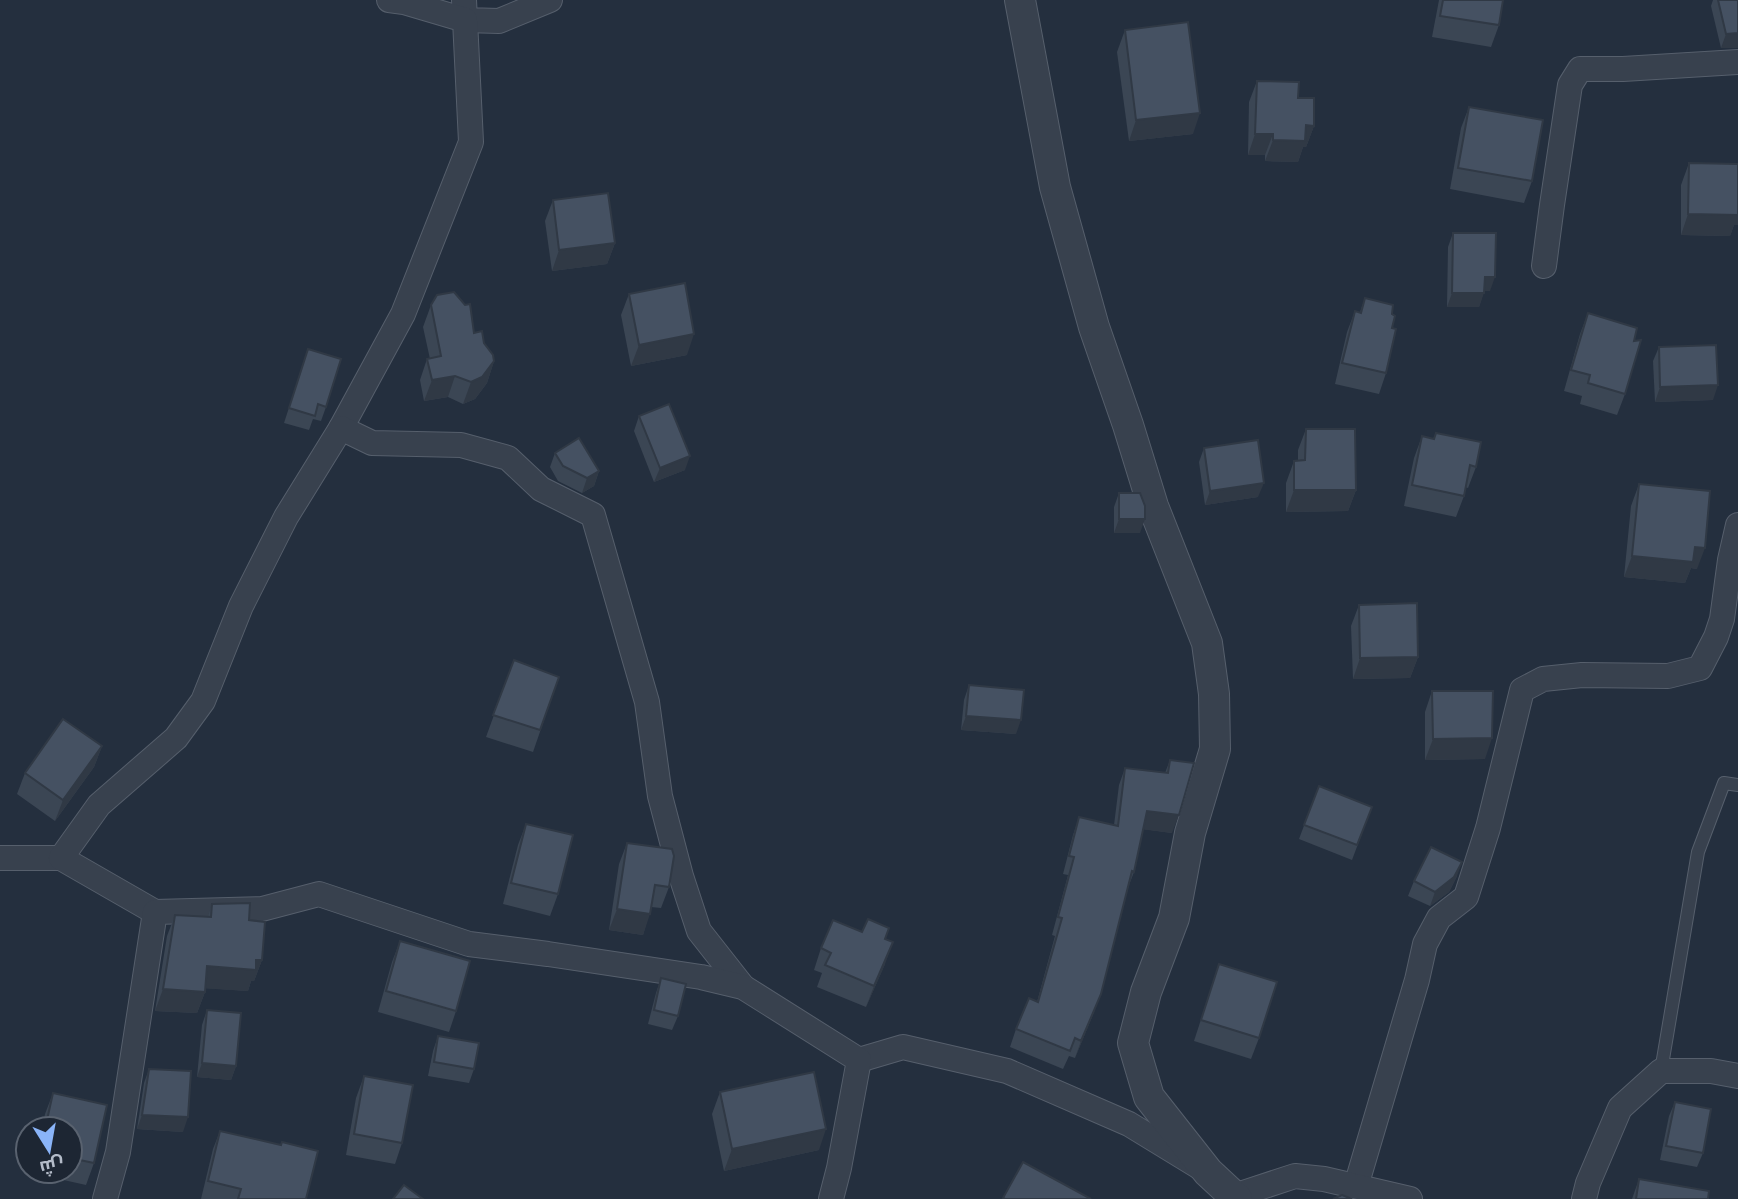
<svg xmlns="http://www.w3.org/2000/svg" width="1738" height="1199" viewBox="0 0 1738 1199" font-family="Helvetica,Cairo,sans-serif">
  <style>
    .lines { fill: none; stroke-linecap: round; stroke-linejoin: round }
    .service-casing { stroke: #565f6c; stroke-width: 14 }
    .minor-casing { stroke: #565f6c; stroke-width: 26 }
    .tertiary-casing { stroke: #565f6c; stroke-width: 32 }
    .service { stroke: #38414e; stroke-width: 12 }
    .minor { stroke: #38414e; stroke-width: 24 }
    .tertiary { stroke: #38414e; stroke-width: 30 }
    .wall { fill: #3b4654 }
    .shaded-wall { fill: #303945 }
    .building { fill: #455162; stroke: #303945; stroke-width: 2 }
  </style>
  <rect width="100%" height="100%" fill="#242f3e"/>
  <g class="lines">
    <!-- service casing -->
    <g class="service-casing">
      <polyline id="service" points="1661,1071 1698,852 1724,783 1738,785"/>
    </g>
    <!-- minor casing -->
    <g class="minor-casing">
      <g id="minor">
        <polyline points="464,0 465,20 499,21 550,0"/>
        <polyline points="1544,266 1552,205 1570,85 1580,69 1623,69 1738,62"/>
        <polyline points="341,428 403,314 471,142 465,20 404,2 389,0"/>
        <polyline points="0,858 61,858"/>
        <polyline points="155,912 61,858 99,805 176,738 203,701 241,606 286,517 341,428 372,443 461,445 508,458 541,489 593,515 647,702 660,796 681,876 699,931 743,987"/>
        <polyline points="859,1060 903,1047 1007,1071 1129,1124 1201,1168"/>
        <polyline points="1356,1186 1417,980 1425,944 1439,918 1466,897 1488,828 1522,690 1543,679 1582,675 1668,676 1700,668 1716,637 1722,619 1730,560 1738,525"/>
        <polyline points="1234,1196 1295,1176 1324,1179 1410,1199"/>
        <polyline points="105,1199 118,1152 155,912 262,909 319,894 469,944 548,954 701,977 743,987 859,1060 839,1168 831,1199"/>
        <polyline points="1584,1199 1588,1183 1620,1108 1661,1071 1711,1071 1738,1076"/>
      </g>
    </g>
    <!-- tertiary casing -->
    <g class="tertiary-casing">
      <polyline id="tertiary" points="1020,0 1055,187 1094,327 1128,425 1153,506 1207,643 1214,694 1215,749 1190,833 1174,918 1146,992 1133,1043 1149,1097 1208,1172 1237,1199"/>
    </g>
    <!-- service -->
    <use href="#service" class="service"/>
    <!-- minor -->
    <use href="#minor" class="minor"/>
    <!-- tertiary -->
    <use href="#tertiary" class="tertiary"/>
  </g>
  <!-- wall -->
  <g class="wall">
    <polygon points="1439,0 1503,0 1499,25 1491,47 1432,37"/>
    <polygon points="1713,0 1738,0 1738,48 1721,48 1711,6"/>
    <polygon points="1125,30 1193,134 1129,141 1117,52"/>
    <polygon points="1257,81 1298,98 1314,126 1306,147 1303,147 1298,162 1265,161 1265,155 1248,155 1249,102"/>
    <polygon points="1469,107 1532,181 1524,203 1450,189 1461,128"/>
    <polygon points="1689,163 1738,164 1738,225 1734,225 1730,236 1681,235 1681,185"/>
    <polygon points="553,200 615,243 607,264 552,271 545,221"/>
    <polygon points="1453,233 1490,291 1484,291 1479,307 1447,307 1448,247"/>
    <polygon points="629,294 687,355 631,366 621,315"/>
    <polygon points="1365,298 1392,314 1392,328 1386,373 1379,394 1335,384 1347,332 1355,311 1360,312"/>
    <polygon points="431,305 474,333 484,343 494,361 487,383 475,399 463,404 448,397 424,401 420,380 427,359 430,359 423,327"/>
    <polygon points="1588,313 1634,341 1625,394 1617,415 1580,404 1582,396 1564,391 1580,334"/>
    <polygon points="1659,347 1713,400 1655,402 1653,361"/>
    <polygon points="308,349 326,407 321,421 313,419 309,430 284,423"/>
    <polygon points="639,416 685,470 654,482 634,431"/>
    <polygon points="1306,429 1356,490 1348,511 1286,512 1286,483 1294,461 1298,461 1298,450"/>
    <polygon points="1436,433 1476,467 1468,488 1465,487 1464,496 1456,517 1404,506 1414,458 1422,436 1433,439"/>
    <polygon points="1204,448 1258,497 1205,505 1199,462"/>
    <polygon points="555,453 599,471 594,486 582,493 558,481 550,467"/>
    <polygon points="1639,484 1697,569 1691,568 1685,583 1624,577 1631,506"/>
    <polygon points="1119,493 1140,533 1114,533 1114,507"/>
    <polygon points="1359,605 1418,657 1410,678 1353,679 1351,626"/>
    <polygon points="514,660 559,677 533,752 486,737"/>
    <polygon points="969,685 1016,734 961,730 964,700"/>
    <polygon points="1432,691 1485,759 1425,760 1425,712"/>
    <polygon points="102,746 94,767 55,821 17,794 25,773"/>
    <polygon points="1170,760 1172,833 1143,829 1134,872 1129,885 1094,1012 1075,1058 1069,1056 1063,1069 1010,1047 1016,1029 1037,1002 1055,936 1052,935 1068,875 1063,874 1073,835 1079,817 1114,825 1119,785 1125,768 1165,773"/>
    <polygon points="1319,786 1372,807 1352,860 1299,839"/>
    <polygon points="526,824 558,894 550,916 503,904 518,845"/>
    <polygon points="627,843 669,887 661,908 651,907 643,935 609,930 619,864"/>
    <polygon points="1457,876 1449,892 1430,906 1408,896 1414,881"/>
    <polygon points="212,904 249,920 262,960 254,981 251,981 248,991 205,988 205,992 197,1013 155,1011 167,936 175,915 208,917"/>
    <polygon points="862,932 885,939 885,964 866,1007 817,987 822,973 814,970 821,948"/>
    <polygon points="400,941 456,1011 449,1032 378,1012 392,962"/>
    <polygon points="1219,964 1259,1038 1251,1059 1194,1041"/>
    <polygon points="661,978 678,1016 672,1030 648,1024 656,993"/>
    <polygon points="207,1010 236,1066 231,1080 197,1077 202,1025"/>
    <polygon points="438,1036 474,1069 469,1083 428,1076 433,1051"/>
    <polygon points="149,1069 183,1132 137,1129 144,1083"/>
    <polygon points="364,1076 402,1143 395,1164 346,1155 356,1098"/>
    <polygon points="720,1092 819,1150 724,1171 712,1114"/>
    <polygon points="53,1093 94,1163 86,1185 32,1173 32,1171 70,1171 70,1129 42,1129 45,1114"/>
    <polygon points="1675,1102 1703,1153 1697,1167 1660,1160 1669,1116"/>
    <polygon points="220,1131 306,1199 201,1199 213,1149"/>
    <polygon points="1639,1179 1708,1199 1632,1199"/>
  </g>
  <!-- shaded-wall -->
  <g class="shaded-wall">
    <polygon points="1738,33 1738,48 1721,48 1726,34"/>
    <polygon points="1200,113 1193,134 1129,141 1136,120"/>
    <polygon points="1306,125 1314,126 1306,147 1303,147 1298,162 1265,161 1273,140"/>
    <polygon points="1255,134 1273,134 1265,155 1248,155"/>
    <polygon points="1738,204 1738,225 1734,225 1730,236 1681,235 1688,214"/>
    <polygon points="615,243 607,264 552,271 559,250"/>
    <polygon points="1485,277 1495,277 1490,291 1480,291"/>
    <polygon points="1452,293 1484,293 1479,307 1447,307"/>
    <polygon points="694,334 687,355 631,366 639,345"/>
    <polygon points="494,361 487,383 475,399 463,404 471,382"/>
    <polygon points="455,376 448,397 424,401 432,380"/>
    <polygon points="1718,385 1713,400 1655,402 1660,387"/>
    <polygon points="690,456 685,470 654,482 660,468"/>
    <polygon points="599,471 594,486 582,493 587,478"/>
    <polygon points="1264,483 1258,497 1205,505 1210,491"/>
    <polygon points="1294,490 1356,490 1348,511 1286,512"/>
    <polygon points="1119,519 1145,519 1140,533 1114,533"/>
    <polygon points="1695,547 1705,548 1697,569 1691,568 1685,583 1624,577 1632,556"/>
    <polygon points="1418,657 1410,678 1353,679 1360,658"/>
    <polygon points="966,716 1021,720 1016,734 961,730"/>
    <polygon points="1492,738 1485,759 1425,760 1433,739"/>
    <polygon points="102,746 94,767 55,821 63,800"/>
    <polygon points="1147,811 1179,815 1172,833 1140,829"/>
    <polygon points="1462,862 1457,876 1449,892 1430,906 1435,892"/>
    <polygon points="617,909 650,914 643,935 609,930"/>
    <polygon points="893,942 885,964 866,1007 874,986"/>
    <polygon points="256,960 262,960 254,981 251,981 248,991 199,988 207,966"/>
    <polygon points="163,989 205,992 197,1013 155,1011"/>
    <polygon points="1101,994 1094,1012 1075,1058 1081,1041"/>
    <polygon points="202,1063 236,1066 231,1080 197,1077"/>
    <polygon points="142,1115 188,1117 183,1132 137,1129"/>
    <polygon points="826,1129 819,1150 724,1171 732,1149"/>
  </g>
  <!-- building -->
  <g class="building">
    <polygon points="1443,0 1503,0 1499,25 1440,16"/>
    <polygon points="1718,0 1738,0 1738,33 1726,34"/>
    <polygon points="1188,22 1200,113 1136,120 1125,30"/>
    <polygon points="1257,81 1299,82 1298,98 1314,98 1314,126 1306,125 1305,141 1273,140 1273,134 1255,134"/>
    <polygon points="1469,107 1543,120 1532,181 1458,168"/>
    <polygon points="1689,163 1738,164 1738,215 1688,214"/>
    <polygon points="608,193 615,243 559,250 553,200"/>
    <polygon points="1453,233 1496,233 1495,277 1485,277 1484,293 1452,293"/>
    <polygon points="685,283 694,334 639,345 629,294"/>
    <polygon points="454,292 465,305 470,304 474,333 482,331 484,343 493,355 494,361 482,377 471,382 455,376 432,380 427,359 441,356 431,305 437,295"/>
    <polygon points="1365,298 1393,305 1392,314 1395,316 1392,328 1396,329 1386,373 1342,363 1355,311 1361,313"/>
    <polygon points="1588,313 1637,328 1634,341 1641,340 1625,394 1588,383 1590,375 1571,370"/>
    <polygon points="1716,345 1718,385 1660,387 1659,347"/>
    <polygon points="308,349 341,359 326,407 318,404 315,416 289,408"/>
    <polygon points="669,404 690,456 660,468 639,416"/>
    <polygon points="1306,429 1355,429 1356,490 1294,490 1294,461 1305,460"/>
    <polygon points="1436,433 1481,442 1476,467 1470,465 1464,496 1412,485 1422,436 1434,439"/>
    <polygon points="579,438 599,471 587,478 563,466 555,453"/>
    <polygon points="1258,440 1264,483 1210,491 1204,448"/>
    <polygon points="1639,484 1710,491 1705,548 1695,547 1693,562 1632,556"/>
    <polygon points="1119,493 1140,493 1145,506 1145,519 1119,519"/>
    <polygon points="1417,603 1418,657 1360,658 1359,605"/>
    <polygon points="514,660 559,677 540,730 493,715"/>
    <polygon points="969,685 1024,690 1021,720 966,716"/>
    <polygon points="1432,691 1493,691 1492,738 1433,739"/>
    <polygon points="63,719 102,746 63,800 25,773"/>
    <polygon points="1170,760 1194,763 1179,815 1147,811 1134,872 1132,871 1101,994 1081,1041 1075,1038 1070,1051 1016,1029 1029,998 1038,1002 1062,918 1058,917 1074,857 1069,856 1079,817 1118,826 1125,768 1168,773"/>
    <polygon points="1319,786 1372,807 1357,845 1304,825"/>
    <polygon points="526,824 573,835 558,894 511,883"/>
    <polygon points="627,843 672,849 674,856 669,887 655,885 650,914 617,909"/>
    <polygon points="1431,847 1462,862 1454,877 1435,892 1414,881"/>
    <polygon points="250,903 249,920 265,922 262,960 256,960 256,970 207,966 205,992 163,989 175,915 211,917 212,904"/>
    <polygon points="868,919 889,928 885,939 893,942 874,986 825,965 831,953 821,948 833,920 862,932"/>
    <polygon points="400,941 470,961 456,1011 386,991"/>
    <polygon points="1219,964 1277,982 1259,1038 1201,1020"/>
    <polygon points="661,978 686,984 678,1016 654,1010"/>
    <polygon points="207,1010 241,1013 236,1066 202,1063"/>
    <polygon points="438,1036 479,1043 474,1069 434,1062"/>
    <polygon points="149,1069 191,1071 188,1117 142,1115"/>
    <polygon points="814,1072 826,1129 732,1149 720,1092"/>
    <polygon points="364,1076 413,1085 402,1143 354,1134"/>
    <polygon points="53,1093 107,1105 94,1163 70,1158 70,1129 45,1129"/>
    <polygon points="1675,1102 1711,1109 1703,1153 1666,1146"/>
    <polygon points="220,1131 281,1145 282,1142 318,1151 306,1199 238,1199 241,1189 208,1181"/>
    <polygon points="1023,1162 1091,1199 1005,1199 1003,1198"/>
    <polygon points="1639,1179 1709,1191 1708,1199 1636,1199"/>
    <polygon points="404,1185 423,1199 393,1199"/>
    <polygon points="1342,1195 1352,1199 1333,1199"/>
  </g>
  <!-- north arrow -->
  <g transform="translate(49 1150) rotate(169)"><circle r="33" fill="#1d2633" stroke="#59626f" stroke-width="2"/>
  <path d="M0-5L12 26L0 18L-12 26Z" fill="#8ab4f8"/>
  <text y="-10" font-size="19" font-weight="bold" text-anchor="middle" fill="#b4bcc9">ش</text>
  </g>
</svg>
